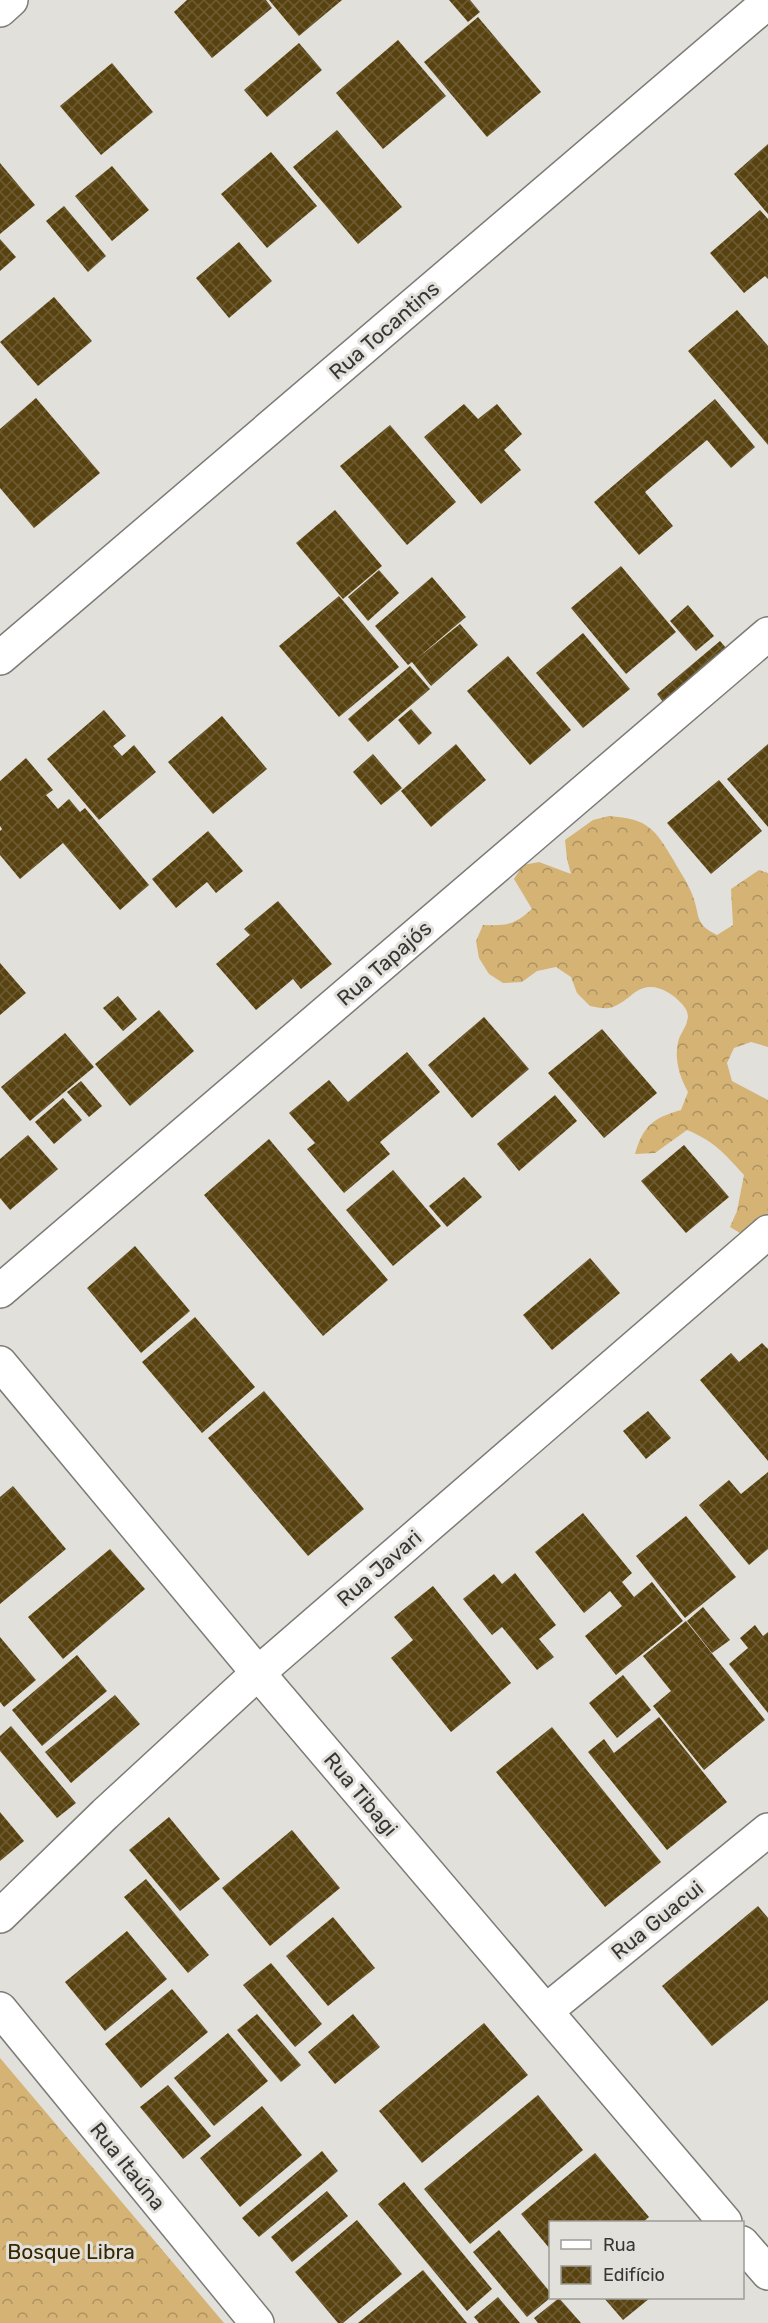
<svg xmlns="http://www.w3.org/2000/svg" width="768" height="2323" viewBox="0 0 768 2323" font-family="Rubik,sans-serif">
  <style>
    .forest { fill: url(#forest-crowns) }
    .building { fill: url(#building-cross-hatch) }
    .lines { fill: none; stroke-linecap: round; stroke-linejoin: round }
    .minor-casing { stroke: #7d7b77; stroke-width: 36 }
    .minor { stroke: #fff; stroke-width: 33 }
    .labels { text-anchor: middle; dominant-baseline: central; stroke-width: 6; stroke-linejoin: round; paint-order: stroke }
    .street-label { font-size: 21px; fill: #373634; stroke: #e2e0db }
    .park-label { font-size: 21px; fill: #382700; stroke: #e2e0db }
  </style>
  <defs>
    <pattern id="forest-crowns" width="20" height="18" patternUnits="userSpaceOnUse" patternTransform="scale(1.5)"><rect width="20" height="18" fill="#d4b375"/><path d="M2 6a3 3 0 1 1 6 0M12 15a3 3 0 1 1 6 0" fill="none" stroke="#ad9261"/></pattern>
    <pattern id="building-cross-hatch" width="8" height="8" patternUnits="userSpaceOnUse" patternTransform="scale(1.5)"><rect width="8" height="8" fill="#584210"/><path d="M0 0l8 8M0 8l8-8" fill="none" stroke="#6d5c34"/></pattern>
  </defs>
  <rect width="100%" height="100%" fill="#e2e0db"/>
  <!-- forest -->
  <g class="forest">
    <path d="M609 816C649 819 655 829 674 861 680 872 688 883 692 894 701 916 693 923 717 935L733 925 731 889 759 870 768 873V1047L751 1042 734 1048 727 1063 732 1081 768 1100V1221L745 1236 730 1227 737 1211 744 1175C725 1154 714 1141 687 1130L655 1153 635 1154C643 1126 653 1118 681 1110L688 1092C680 1077 674 1060 678 1042 681 1029 696 1019 682 1004 671 992 653 981 637 991 628 997 620 1006 609 1008 603 1009 596 1007 590 1006L577 993 571 977 556 967 537 971 522 982 503 983 489 974 479 958 476 941 483 925C507 926 514 925 532 909L514 879 523 865 539 862 571 874 567 859 565 840 593 820Z"/>
    <polygon points="0,2058 224,2323 0,2323"/>
  </g>
  <!-- building -->
  <g class="building">
    <polygon points="187,0 266,0 272,8 212,58 174,12"/>
    <polygon points="269,0 342,0 299,36"/>
    <polygon points="449,0 470,0 480,12 468,22"/>
    <polygon points="478,17 541,92 487,137 424,62"/>
    <polygon points="398,40 446,96 383,149 336,93"/>
    <polygon points="299,43 322,70 267,117 244,90"/>
    <polygon points="112,63 153,112 101,155 60,106"/>
    <polygon points="337,130 402,207 358,244 293,167"/>
    <polygon points="768,144 768,214 734,174"/>
    <polygon points="271,152 317,206 267,248 221,194"/>
    <polygon points="0,163 35,205 0,234"/>
    <polygon points="112,166 149,210 112,241 75,196"/>
    <polygon points="64,206 106,256 88,272 46,221"/>
    <polygon points="760,210 768,219 768,279 765,276 744,293 710,253"/>
    <polygon points="0,239 16,257 0,271"/>
    <polygon points="239,242 272,281 229,318 196,278"/>
    <polygon points="54,297 92,341 38,386 0,342"/>
    <polygon points="737,310 768,346 768,445 688,351"/>
    <polygon points="36,398 100,473 34,528 0,488 0,429"/>
    <polygon points="715,399 755,447 731,468 707,440 645,492 673,526 639,555 594,502"/>
    <polygon points="464,404 478,419 497,404 522,434 504,450 521,470 481,504 424,437"/>
    <polygon points="390,425 456,502 407,545 340,466"/>
    <polygon points="335,510 382,566 343,599 296,543"/>
    <polygon points="621,566 676,632 626,674 571,608"/>
    <polygon points="379,570 399,593 368,621 348,597"/>
    <polygon points="432,577 466,617 415,660 460,624 478,645 431,686 412,662 408,665 375,626"/>
    <polygon points="339,596 399,667 339,717 279,646"/>
    <polygon points="688,605 714,636 696,651 670,621"/>
    <polygon points="583,633 630,689 583,728 536,673"/>
    <polygon points="720,641 734,657 670,711 657,694"/>
    <polygon points="508,656 571,730 530,765 467,691"/>
    <polygon points="410,666 430,689 368,742 348,719"/>
    <polygon points="411,709 432,733 419,745 398,720"/>
    <polygon points="104,710 126,736 113,746 122,756 134,745 156,772 99,820 47,759"/>
    <polygon points="222,716 267,769 213,814 168,762"/>
    <polygon points="456,744 486,780 431,827 401,791"/>
    <polygon points="768,744 768,827 727,779"/>
    <polygon points="373,754 402,788 381,805 353,772"/>
    <polygon points="26,758 53,790 46,795 58,809 69,799 80,812 85,808 149,885 120,910 63,843 20,879 0,855 0,831 2,829 0,826 0,781"/>
    <polygon points="719,780 762,831 711,874 667,823"/>
    <polygon points="208,831 243,871 216,893 207,882 176,908 152,879"/>
    <polygon points="278,901 332,964 301,989 293,979 256,1010 216,964 250,935 244,929"/>
    <polygon points="0,963 26,993 0,1015"/>
    <polygon points="118,996 137,1019 123,1031 103,1008"/>
    <polygon points="159,1010 194,1051 130,1106 95,1064"/>
    <polygon points="484,1017 529,1069 472,1118 428,1065"/>
    <polygon points="602,1029 657,1093 604,1138 548,1073"/>
    <polygon points="65,1033 94,1067 30,1121 1,1087"/>
    <polygon points="407,1052 440,1092 380,1142 390,1154 344,1193 307,1149 315,1143 289,1113 329,1080 348,1102"/>
    <polygon points="81,1081 102,1106 89,1117 67,1092"/>
    <polygon points="555,1095 577,1121 519,1171 497,1144"/>
    <polygon points="63,1098 82,1120 54,1144 35,1122"/>
    <polygon points="28,1135 58,1169 10,1210 0,1198 0,1159"/>
    <polygon points="269,1139 388,1280 323,1336 204,1195"/>
    <polygon points="684,1145 729,1197 686,1233 641,1181"/>
    <polygon points="393,1170 441,1226 393,1266 346,1210"/>
    <polygon points="464,1177 482,1197 447,1227 429,1206"/>
    <polygon points="135,1246 190,1311 141,1353 87,1288"/>
    <polygon points="590,1258 620,1293 552,1350 523,1315"/>
    <polygon points="195,1317 255,1387 202,1433 142,1362"/>
    <polygon points="762,1343 768,1349 768,1461 700,1380 731,1353 739,1362"/>
    <polygon points="264,1391 364,1509 308,1556 208,1438"/>
    <polygon points="648,1411 671,1438 646,1459 623,1431"/>
    <polygon points="768,1472 768,1549 749,1565 699,1505 729,1480 741,1494"/>
    <polygon points="13,1486 66,1549 0,1604 0,1497"/>
    <polygon points="583,1513 632,1573 622,1582 634,1597 652,1582 683,1621 616,1675 585,1636 622,1606 610,1591 584,1613 535,1552"/>
    <polygon points="686,1516 736,1577 685,1618 636,1556"/>
    <polygon points="110,1549 145,1589 63,1659 28,1617"/>
    <polygon points="515,1573 556,1625 539,1639 554,1657 537,1670 502,1627 492,1635 463,1599 494,1574 502,1584"/>
    <polygon points="433,1586 511,1683 451,1732 391,1658 413,1640 394,1617"/>
    <polygon points="703,1607 730,1640 712,1653 687,1621"/>
    <polygon points="686,1621 765,1720 704,1770 653,1706 671,1691 643,1656"/>
    <polygon points="755,1625 763,1636 768,1632 768,1713 729,1664 748,1648 740,1638"/>
    <polygon points="0,1637 36,1680 4,1707 0,1702"/>
    <polygon points="77,1655 107,1691 42,1746 12,1710"/>
    <polygon points="623,1675 651,1710 617,1738 589,1703"/>
    <polygon points="115,1695 140,1724 71,1783 45,1752"/>
    <polygon points="659,1717 727,1802 667,1850 588,1752 604,1739 614,1753"/>
    <polygon points="11,1726 76,1803 57,1818 0,1751 0,1736"/>
    <polygon points="552,1727 661,1862 605,1907 496,1772"/>
    <polygon points="0,1812 24,1841 0,1861"/>
    <polygon points="169,1817 220,1879 180,1911 129,1850"/>
    <polygon points="292,1830 340,1888 270,1946 222,1888"/>
    <polygon points="146,1879 209,1955 188,1973 124,1897"/>
    <polygon points="758,1906 768,1918 768,2000 712,2046 662,1986"/>
    <polygon points="333,1917 375,1968 328,2006 286,1956"/>
    <polygon points="127,1931 167,1979 105,2031 65,1982"/>
    <polygon points="271,1963 322,2024 295,2047 243,1985"/>
    <polygon points="172,1989 208,2032 141,2088 105,2044"/>
    <polygon points="257,2014 301,2065 281,2082 237,2030"/>
    <polygon points="353,2014 380,2047 335,2084 308,2052"/>
    <polygon points="484,2023 528,2075 422,2163 379,2111"/>
    <polygon points="228,2033 268,2081 214,2126 174,2078"/>
    <polygon points="168,2085 211,2136 183,2159 140,2107"/>
    <polygon points="538,2095 583,2150 470,2244 424,2189"/>
    <polygon points="262,2106 302,2155 240,2207 200,2158"/>
    <polygon points="322,2151 338,2171 259,2237 242,2218"/>
    <polygon points="595,2153 649,2217 643,2222 550,2222 550,2249 521,2214"/>
    <polygon points="404,2182 492,2289 467,2311 378,2204"/>
    <polygon points="327,2191 348,2216 292,2262 271,2237"/>
    <polygon points="357,2220 402,2274 343,2323 338,2323 295,2272"/>
    <polygon points="499,2230 550,2292 550,2298 527,2317 473,2252"/>
    <polygon points="423,2270 467,2323 358,2323"/>
    <polygon points="498,2297 520,2323 479,2323 474,2317"/>
    <polygon points="559,2298 581,2323 538,2323 534,2318"/>
    <polygon points="604,2298 650,2298 623,2320"/>
  </g>
  <g class="lines">
    <!-- minor casing -->
    <g class="minor-casing">
      <g id="minor">
        <polyline points="0,10 11,0"/>
        <polyline points="0,658 768,2"/>
        <polyline points="0,1291 768,634"/>
        <polyline points="0,1363 258,1673 725,2222"/>
        <polyline points="0,1916 105,1814 258,1673 768,1232"/>
        <polyline points="0,2009 257,2323"/>
        <polyline points="546,2011 768,1830"/>
        <polyline points="742,2243 768,2273"/>
      </g>
    </g>
    <!-- minor -->
    <use href="#minor" class="minor"/>
  </g>
  <g class="labels">
    <!-- street labels -->
    <g class="street-label">
      <text transform="translate(384 330) rotate(-41)">Rua Tocantins</text>
      <text transform="translate(384 963) rotate(-41)">Rua Tapajós</text>
      <text transform="translate(379 1568) rotate(-41)">Rua Javari</text>
      <text transform="translate(361 1794) rotate(50)">Rua Tibagi</text>
      <text transform="translate(657 1920) rotate(-39)">Rua Guacui</text>
      <text transform="translate(128 2166) rotate(51)">Rua Itaúna</text>
    </g>
    <!-- park labels -->
    <g class="park-label">
      <text x="71" y="2251">Bosque Libra</text>
    </g>
  </g>
  <!-- legend -->
  <rect x="549" y="2221" width="195" height="78" fill="#e2e0db" stroke="#9e9c98" stroke-width="1.5"/>
  <rect x="561" y="2240" width="30" height="9" fill="#ffffff" stroke="#9e9c98" stroke-width="1.5"/>
  <text x="603" y="2251" font-size="18" fill="#373634">Rua</text>
  <rect x="561" y="2266" width="30" height="18" fill="url(#building-cross-hatch)" stroke="#9e9c98" stroke-width="1.5"/>
  <text x="603" y="2281" font-size="18" fill="#373634">Edifício</text>
</svg>
